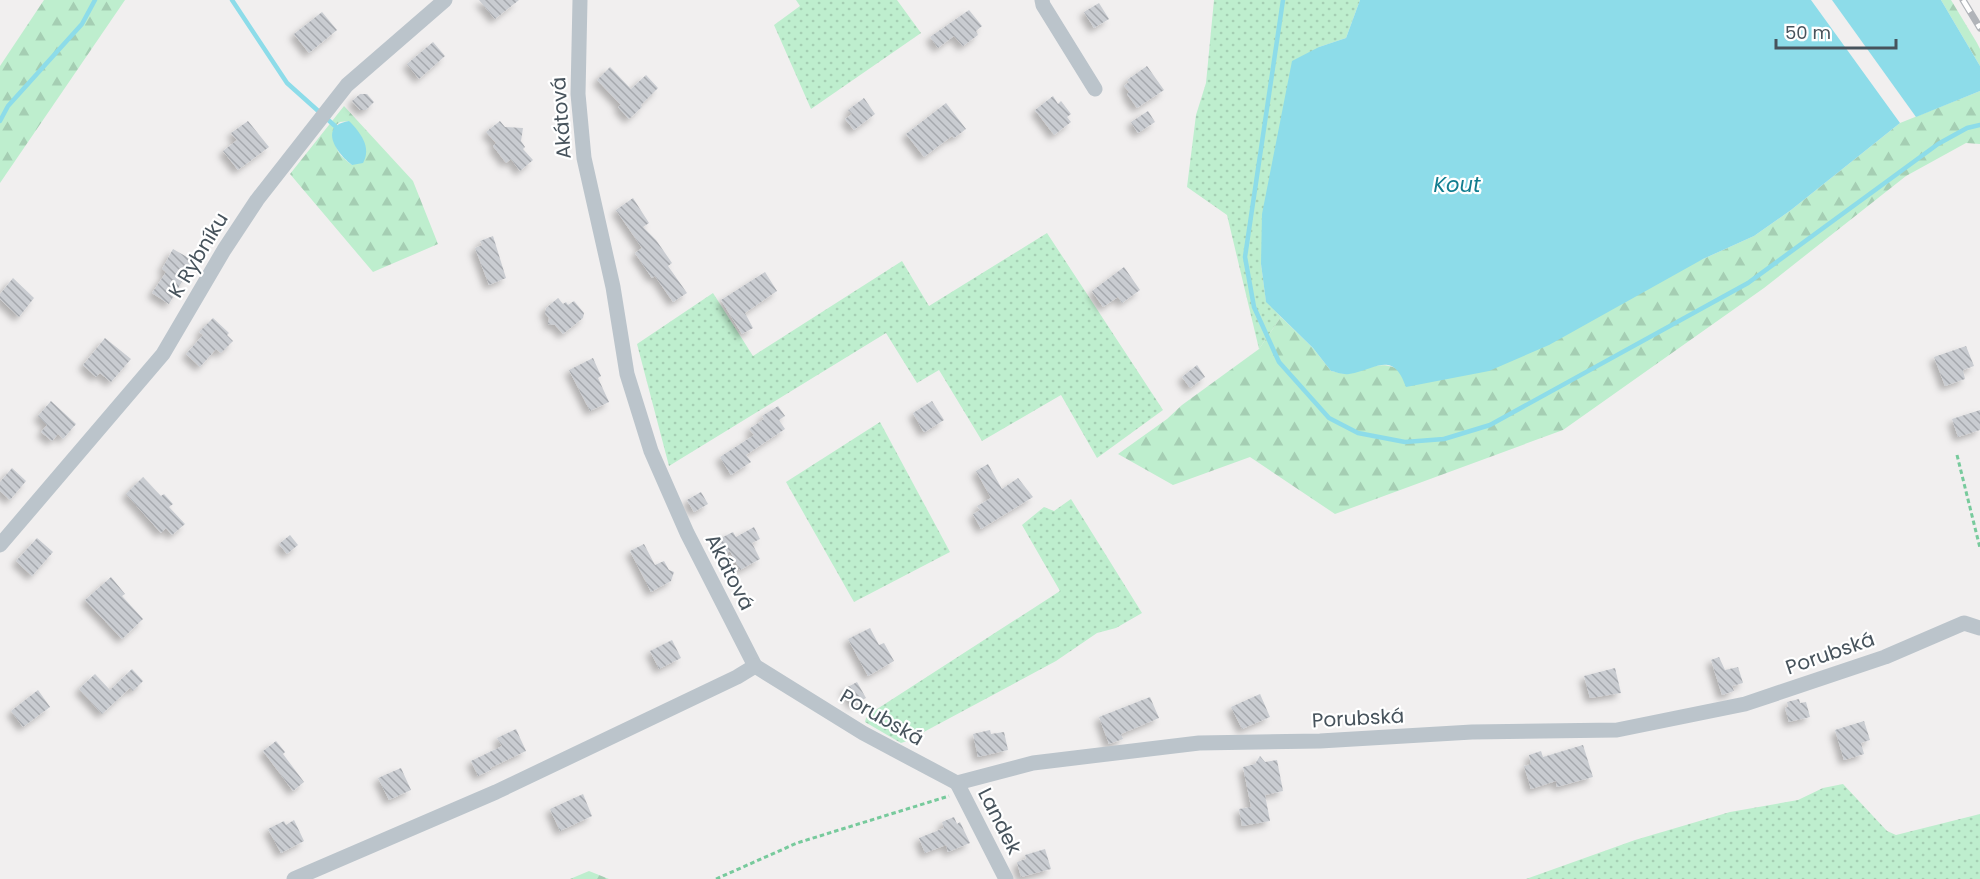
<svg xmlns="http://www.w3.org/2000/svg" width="1980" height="879" viewBox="0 0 1980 879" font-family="Poppins,sans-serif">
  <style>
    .grass { fill: url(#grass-dots) }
    .forest { fill: url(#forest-firs); fill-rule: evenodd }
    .water { fill: #8ddce9 }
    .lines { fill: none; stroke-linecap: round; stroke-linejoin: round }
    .stream { stroke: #8ddce9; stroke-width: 4.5 }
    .building { fill: url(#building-back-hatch); filter: url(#shadow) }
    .path { stroke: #77ca9c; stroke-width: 3; stroke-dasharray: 4.5 3; stroke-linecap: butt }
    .street { stroke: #bbc4cb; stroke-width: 15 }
    .rail-casing { stroke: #b1b4b9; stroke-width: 7 }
    .rail { stroke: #fff; stroke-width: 4.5; stroke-dasharray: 14; stroke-linecap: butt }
    .labels { text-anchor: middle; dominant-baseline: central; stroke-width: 4.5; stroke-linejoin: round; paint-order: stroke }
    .street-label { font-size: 20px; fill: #47535c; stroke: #fff }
    .water-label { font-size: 21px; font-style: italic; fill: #117d8f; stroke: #fff }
  </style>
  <defs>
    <pattern id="grass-dots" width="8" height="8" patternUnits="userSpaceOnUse" patternTransform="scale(1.5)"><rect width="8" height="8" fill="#beeece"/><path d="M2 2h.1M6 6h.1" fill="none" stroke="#a5ceb3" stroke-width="1.8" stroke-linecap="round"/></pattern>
    <pattern id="forest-firs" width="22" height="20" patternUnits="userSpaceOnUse" patternTransform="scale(1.5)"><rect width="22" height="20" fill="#beeece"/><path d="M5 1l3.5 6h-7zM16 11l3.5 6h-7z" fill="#a5ceb3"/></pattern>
    <pattern id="building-back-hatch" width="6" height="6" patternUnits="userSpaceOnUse" patternTransform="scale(1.5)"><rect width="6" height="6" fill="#c9ccd1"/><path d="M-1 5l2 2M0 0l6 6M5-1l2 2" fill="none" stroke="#a5a8ad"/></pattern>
    <filter id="shadow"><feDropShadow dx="-4.5" dy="4.5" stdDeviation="3" flood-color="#0004"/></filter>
  </defs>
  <rect width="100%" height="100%" fill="#f1efef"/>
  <!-- grass -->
  <g class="grass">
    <polygon points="796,0 897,0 921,33 811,109 774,25 800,6"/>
    <polygon points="1214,0 1360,0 1346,38 1319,47 1261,264 1266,301 1281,317 1259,349 1227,215 1187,187 1196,115 1206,83"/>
    <polygon points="1047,233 1163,410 1097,458 1061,395 982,441 939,370 917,383 886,333 669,466 637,344 713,293 753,356 902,261 929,306"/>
    <polygon points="880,422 950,552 854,602 786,482"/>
    <polygon points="1071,499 1142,613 1116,628 1097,633 1056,661 907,741 901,743 865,722 866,718 874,711 1060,591 1022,525 1044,507 1054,511"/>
    <polygon points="1843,784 1887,831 1896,835 1980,814 1980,879 1526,879 1635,840 1730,812 1798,800 1823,788"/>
  </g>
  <!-- forest -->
  <g class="forest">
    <polygon points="44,0 125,0 0,183 0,66"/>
    <polygon points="1941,0 1951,0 1977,43 1980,49 1980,66"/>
    <path d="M1980 91V144L1966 143 1906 176 1764 288 1563 430 1335 514 1250 457 1173 485 1118 454 1167 419 1182 405 1259 349 1281 317 1313 348 1331 371C1337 372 1344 375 1350 373 1370 369 1381 359 1401 371L1703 259 1754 236 1791 210 1900 123Z"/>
    <path d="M344 106 413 181 438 244 373 272 290 174ZM349 121 352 165C334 152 335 146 335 126L340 122Z"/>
    <polygon points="589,871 609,879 570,879"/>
  </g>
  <!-- water -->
  <g class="water">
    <path d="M1360 0H1811L1900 123 1791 210 1754 236 1703 259 1549 345 1489 371 1406 387C1393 350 1377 369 1349 374 1343 375 1336 372 1331 371L1313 348 1266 302 1261 264 1262 214 1292 61 1319 47 1346 38Z"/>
    <polygon points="1832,0 1941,0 1980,66 1980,91 1916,117"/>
    <path d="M349 121C360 132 372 147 363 163L352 165C336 153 318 126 349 121Z"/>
  </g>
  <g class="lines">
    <!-- stream -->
    <g class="stream">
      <polyline points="232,0 287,83 335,126"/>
      <polyline points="1283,0 1245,257 1254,307 1279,362 1329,418 1358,433 1405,442 1444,439 1490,425 1748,283 1938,144 1967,128 1980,125"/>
      <polyline points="0,121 8,106 82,24 95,0"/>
    </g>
  </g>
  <!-- building -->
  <g class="building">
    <polygon points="479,0 519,0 495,19"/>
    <polygon points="1099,3 1109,19 1094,28 1084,12"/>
    <polygon points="969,10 982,26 976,31 978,35 963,46 954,36 938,48 930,37"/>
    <polygon points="322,12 337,30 309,53 294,34"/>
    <polygon points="433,42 445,56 419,79 407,64"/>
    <polygon points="1147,66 1164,90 1137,108 1127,94 1129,92 1124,86 1129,82 1127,80"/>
    <polygon points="610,67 631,89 646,75 658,88 641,105 642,107 629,119 618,107 621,105 597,80"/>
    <polygon points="360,94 367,94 374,102 366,110 360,110 352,101"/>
    <polygon points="1053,96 1058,104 1061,101 1071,114 1067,117 1071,122 1054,135 1035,110"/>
    <polygon points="864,98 875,114 854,130 845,119 852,114 848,110"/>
    <polygon points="946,103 966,129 954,138 952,136 924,157 906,134"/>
    <polygon points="1148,111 1155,122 1138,133 1131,122"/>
    <polygon points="248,121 269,147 238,170 223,151 237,140 231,133"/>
    <polygon points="500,121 505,127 523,128 521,141 525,147 523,149 533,160 520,171 511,159 506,163 493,146 496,143 486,132"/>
    <polygon points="633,198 649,223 643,227 656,240 672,263 668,266 687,293 673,302 655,276 652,278 635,253 642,248 616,210"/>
    <polygon points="493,236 506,278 489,285 475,248 482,245 480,241"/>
    <polygon points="173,249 194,261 169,304 152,293 166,272 162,269"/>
    <polygon points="1124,267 1140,290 1122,303 1118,297 1103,307 1092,291"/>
    <polygon points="765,272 777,291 745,313 753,328 742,334 721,300"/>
    <polygon points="13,278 34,298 19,317 0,299 0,294"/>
    <polygon points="558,298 563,304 566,302 568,305 574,301 584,313 583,318 563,334 555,325 548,324 549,318 545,313 546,308"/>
    <polygon points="213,318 229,333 227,335 233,341 221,353 216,349 200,367 186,354 203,335 199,332"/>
    <polygon points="105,338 131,359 111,382 100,373 96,377 83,365"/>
    <polygon points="1966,346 1974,366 1963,370 1965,379 1945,386 1934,357"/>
    <polygon points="593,358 601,376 598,378 609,402 590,411 569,370"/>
    <polygon points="1197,365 1205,377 1190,388 1182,377"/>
    <polygon points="51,401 76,424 63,439 58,434 52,441 41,432 47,425 38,416"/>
    <polygon points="932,401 944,420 925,432 923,431 913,413"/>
    <polygon points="778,406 785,416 779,420 785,429 746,455 751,462 731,475 720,457 754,435 749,429 764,419 762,416"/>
    <polygon points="1980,410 1980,430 1958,437 1952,419"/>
    <polygon points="988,464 1002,489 1018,478 1033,497 981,529 973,514 980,510 977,506 991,498 976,471"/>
    <polygon points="12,468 26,481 10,500 0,491 0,482"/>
    <polygon points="143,477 161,496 164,494 173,504 169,507 185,524 172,535 166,528 161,533 126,494"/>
    <polygon points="701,492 708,504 694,512 687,500"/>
    <polygon points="754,527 760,539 752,543 760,559 740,570 730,551 725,554 717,540 733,532 736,537"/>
    <polygon points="290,535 298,545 287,554 279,544"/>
    <polygon points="37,538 53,552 32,576 16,561"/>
    <polygon points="644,544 655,565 664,561 669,570 674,572 671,581 651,592 630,551"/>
    <polygon points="111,577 125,594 122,596 143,619 122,639 85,600"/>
    <polygon points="870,628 879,645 884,643 894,661 868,676 848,639"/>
    <polygon points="672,640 681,658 659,669 650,651"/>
    <polygon points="1719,657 1725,670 1738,667 1743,683 1732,686 1734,691 1722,695 1711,660"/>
    <polygon points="1615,668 1621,693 1590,698 1584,676"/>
    <polygon points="132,669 143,681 133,691 130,688 102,714 79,689 95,674 110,690"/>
    <polygon points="857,682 866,698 853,705 844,689"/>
    <polygon points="38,690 50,707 23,727 11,711"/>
    <polygon points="1260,694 1270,717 1242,729 1231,707"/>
    <polygon points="1150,697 1159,718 1121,734 1123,739 1109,744 1099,717"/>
    <polygon points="1799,699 1800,703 1806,702 1810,717 1789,722 1785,708 1788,707 1787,702"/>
    <polygon points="1864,721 1870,740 1861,743 1864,754 1844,760 1835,730"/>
    <polygon points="516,729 526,751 490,768 491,770 478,776 471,761 502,746 497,738"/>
    <polygon points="990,730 991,734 1004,732 1008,750 978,757 973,734"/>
    <polygon points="276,741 285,752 283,754 304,782 293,791 263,751"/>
    <polygon points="1583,745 1593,777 1557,787 1556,781 1531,789 1524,766 1531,764 1529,755 1541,751 1543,757"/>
    <polygon points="1260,756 1265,762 1277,760 1283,791 1265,795 1270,821 1242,826 1239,809 1251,807 1243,767 1255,764"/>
    <polygon points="401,768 411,790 389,800 378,778"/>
    <polygon points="583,794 592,816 560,831 550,809"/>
    <polygon points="954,817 957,824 960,822 970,843 948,852 946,845 925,853 919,838 944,828 942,822"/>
    <polygon points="294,820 304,841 281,853 268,829 284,821 286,825"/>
    <polygon points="1045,849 1051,869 1021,877 1017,862 1026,859 1025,855"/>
  </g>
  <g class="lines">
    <!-- path -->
    <g class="path">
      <polyline points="1957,455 1980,548"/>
      <polyline points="716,879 797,843 949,796"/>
    </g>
    <!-- street -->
    <g class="street">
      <polyline points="580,0 578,94 584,158 613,287 627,374 651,451 687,533 755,666"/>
      <polyline points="1042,0 1043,5 1095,89"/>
      <polyline points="0,545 163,354 224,250 257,200 347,85 445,0"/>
      <polyline points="755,666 863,733 957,783 1033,763 1199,743 1320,741 1472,732 1617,730 1745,704 1885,657 1964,623 1980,628"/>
      <polyline points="957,783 1006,879"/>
      <polyline points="294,879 496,792 737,677 755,666"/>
    </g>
    <!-- rail casing -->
    <g class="rail-casing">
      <polyline id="rail" points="1963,0 1980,28"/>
    </g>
    <!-- rail -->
    <use href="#rail" class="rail"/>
  </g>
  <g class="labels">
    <!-- street labels -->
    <g class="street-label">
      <text transform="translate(561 118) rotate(-94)">Akátová</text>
      <text transform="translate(198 255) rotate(-59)">K Rybníku</text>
      <text transform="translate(730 572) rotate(63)">Akátová</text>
      <text transform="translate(1830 653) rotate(-19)">Porubská</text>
      <text transform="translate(882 717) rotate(30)">Porubská</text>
      <text transform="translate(1358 718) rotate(-3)">Porubská</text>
      <text transform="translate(1000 821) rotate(63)">Landek</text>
    </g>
    <!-- water labels -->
    <g class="water-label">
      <text x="1457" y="184">Kout</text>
    </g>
  </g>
  <!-- scale -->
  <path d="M1776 39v9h120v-9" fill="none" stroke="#47535c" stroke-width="3"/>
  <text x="1785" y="39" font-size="18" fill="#47535c" stroke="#ffffff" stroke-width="4.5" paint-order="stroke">50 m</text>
</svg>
